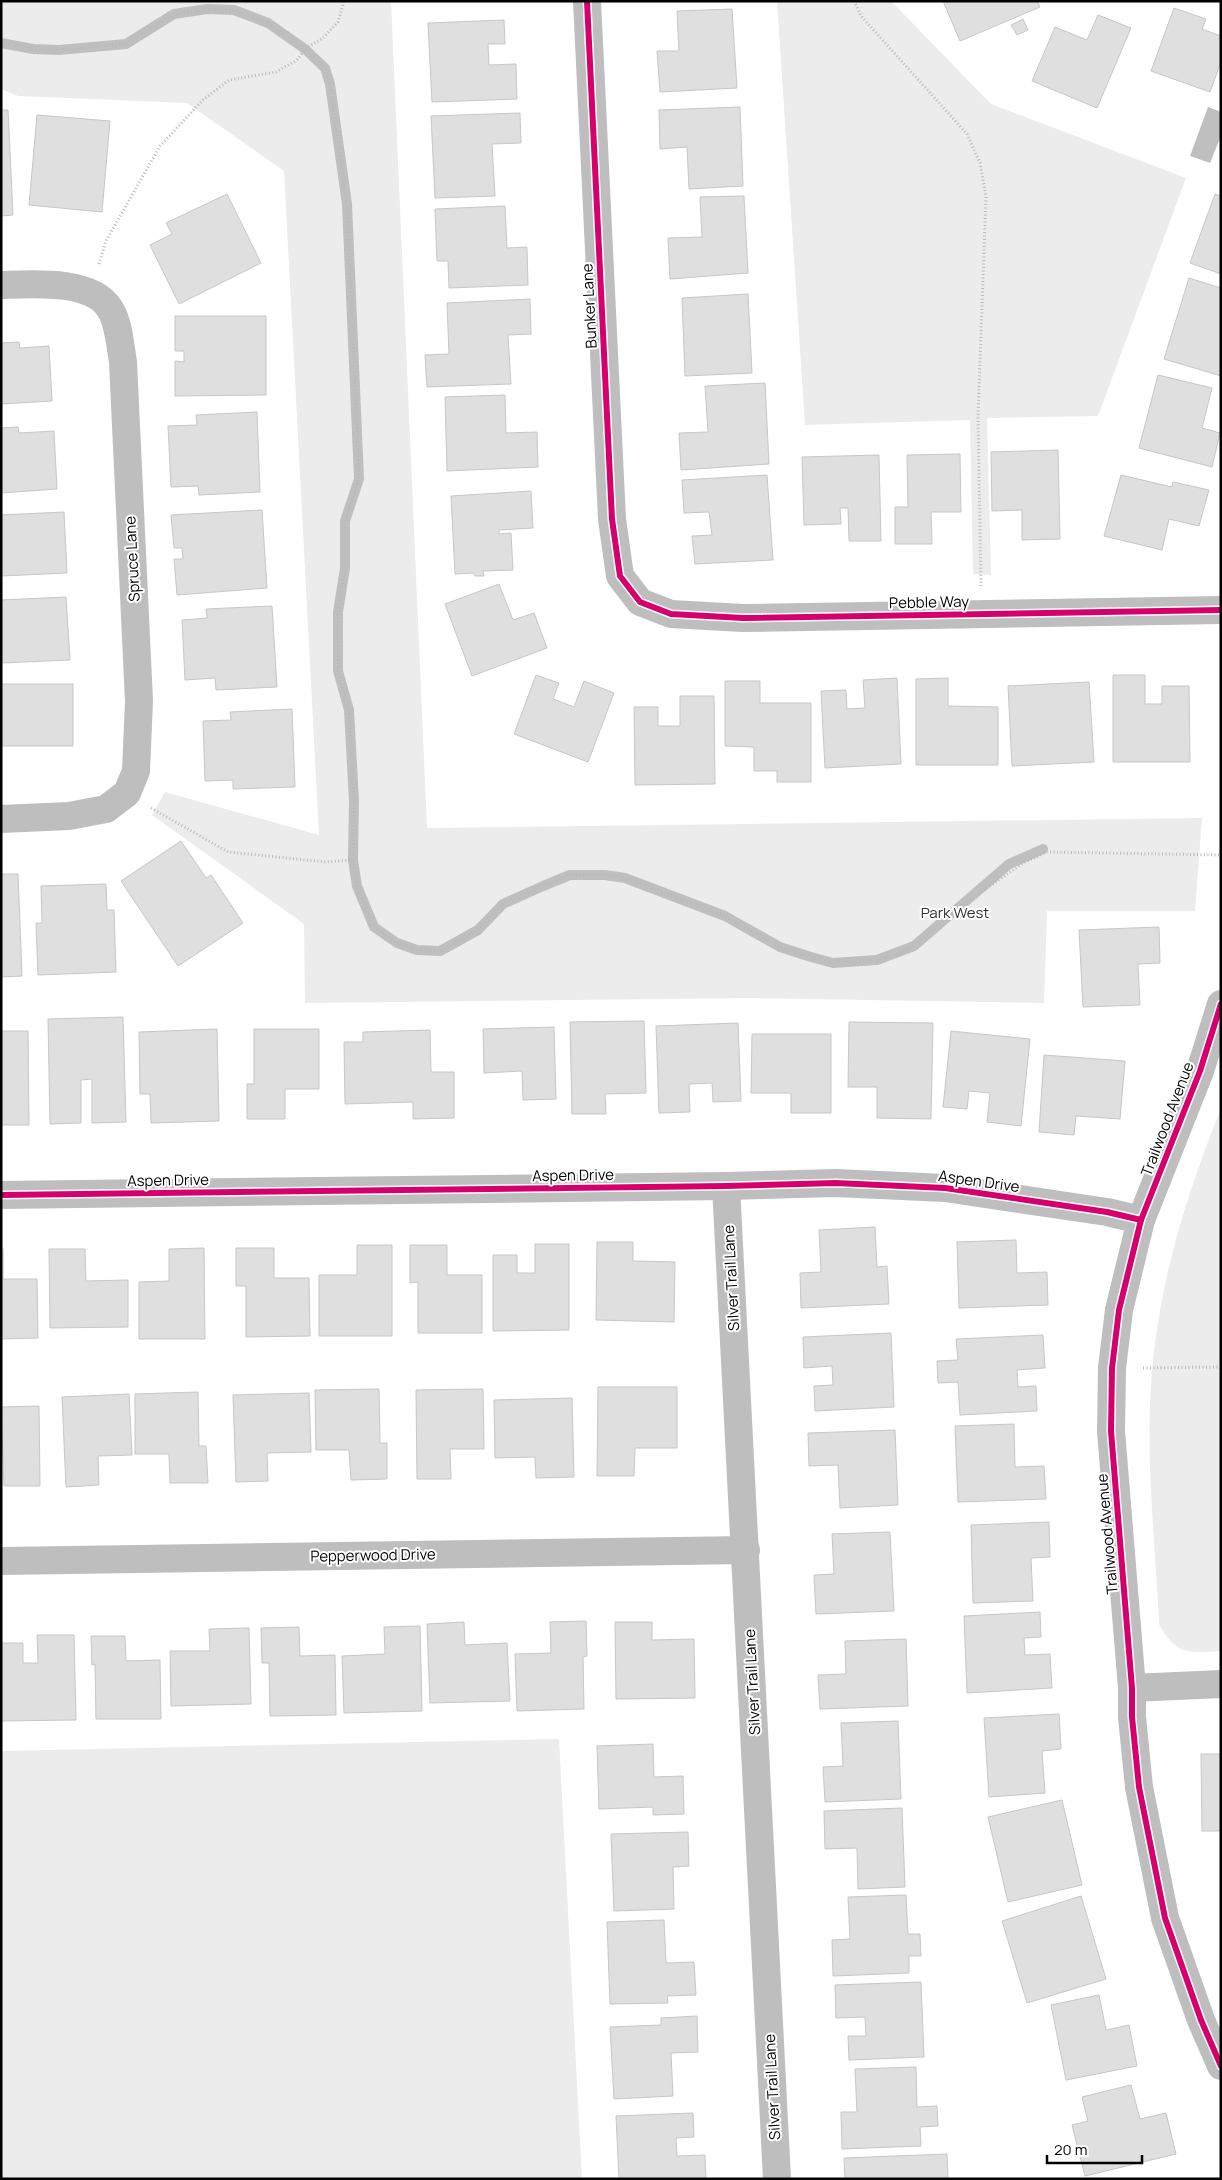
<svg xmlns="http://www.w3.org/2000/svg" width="1222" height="2180" viewBox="0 0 1222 2180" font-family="Manrope,sans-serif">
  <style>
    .green { fill: #ececec }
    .water { fill: #bfbfbf }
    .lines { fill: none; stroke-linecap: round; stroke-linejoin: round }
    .stream { stroke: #bfbfbf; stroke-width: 10 }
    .building { fill: #dfdfdf; stroke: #c7c7c7 }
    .path { stroke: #b9b9b9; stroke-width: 3; stroke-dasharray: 1 2.5; stroke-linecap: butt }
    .minor { stroke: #bebebe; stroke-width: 28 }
    .cycleway-casing { stroke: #fff; stroke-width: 9 }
    .cycleway { stroke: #d6006c; stroke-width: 6 }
    .labels { text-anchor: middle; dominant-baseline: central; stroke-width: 4; stroke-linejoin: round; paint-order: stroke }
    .street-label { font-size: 15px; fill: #000; stroke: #fff }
    .park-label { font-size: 15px; fill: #333; stroke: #fff }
  </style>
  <rect width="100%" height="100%" fill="#fff"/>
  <!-- green -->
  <g class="green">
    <polygon points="1,1 391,1 427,828 1202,818 1195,911 1047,911 1044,1003 751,998 305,1003 304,924 152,815 165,792 319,835 284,171 187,103 18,96 1,89"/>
    <polygon points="777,1 891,1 991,104 1186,178 1098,416 987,418 991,575 973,574 970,420 805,425"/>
    <path d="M1221 1108V1651C1188 1653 1176 1655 1159 1624 1155 1534 1143 1442 1154 1352 1164 1265 1189 1189 1221 1108Z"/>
    <polygon points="559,1739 582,2179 1,2179 1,1751"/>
  </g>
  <!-- water -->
  <polygon class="water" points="1208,107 1221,112 1221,136 1210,163 1190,156"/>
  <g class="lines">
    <!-- stream -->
    <polyline class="stream" points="1,43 33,49 59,50 126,44 174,14 207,9 234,10 268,23 305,49 325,68 330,84 347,204 359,479 345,521 345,568 338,612 338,671 349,710 354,801 353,860 357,886 374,927 397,943 417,950 440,951 478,930 503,904 543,886 570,875 605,875 625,878 725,916 780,947 811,957 833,963 877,960 914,946 1009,864 1043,849"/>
  </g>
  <!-- building -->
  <g class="building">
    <polygon points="943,1 1037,1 1040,7 960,41"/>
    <polygon points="1174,8 1206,19 1202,29 1221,36 1221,62 1210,92 1151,71"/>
    <polygon points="732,9 737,88 660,92 657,51 679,51 677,11"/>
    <polygon points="1098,15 1131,28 1097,108 1032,81 1055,27 1087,40"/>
    <polygon points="1023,19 1028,30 1017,35 1011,25"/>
    <polygon points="504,20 505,44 488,44 489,65 516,64 517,99 432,102 428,23"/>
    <polygon points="740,107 743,186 689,189 687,147 660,149 659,110"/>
    <polygon points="1,110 8,110 13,215 1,216"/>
    <polygon points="520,113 521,143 492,144 495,196 435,198 431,116"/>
    <polygon points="37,115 110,121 102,212 29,205"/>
    <polygon points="227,194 261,263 179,304 150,245 172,234 166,223"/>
    <polygon points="1215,194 1221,196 1221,274 1190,263"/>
    <polygon points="744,196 748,273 670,279 668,238 702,237 700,197"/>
    <polygon points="505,206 507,248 527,247 528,285 449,288 448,261 437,261 435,209"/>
    <polygon points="1189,278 1221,288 1221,376 1164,359"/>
    <polygon points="748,294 752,373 685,376 682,298"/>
    <polygon points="530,299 531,334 508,335 511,384 427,387 425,355 449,354 447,303"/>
    <polygon points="175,316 266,316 266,395 175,396 175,361 184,362 184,351 175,351"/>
    <polygon points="19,342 20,348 49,346 52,401 1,404 1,343"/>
    <polygon points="1158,375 1212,388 1202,428 1220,433 1212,467 1139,448"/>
    <polygon points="765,383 769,464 681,470 679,433 708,432 705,386"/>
    <polygon points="505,395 506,433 537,432 538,467 447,471 445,397"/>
    <polygon points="257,412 260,492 199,495 198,486 171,487 168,426 197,425 196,415"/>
    <polygon points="18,427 19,433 54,431 57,489 1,493 1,428"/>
    <polygon points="1058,450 1060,539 1022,540 1022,510 992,511 991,452"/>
    <polygon points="960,454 961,512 931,512 932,544 895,544 895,507 908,507 907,455"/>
    <polygon points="879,455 881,541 849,541 848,508 840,508 841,524 804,525 802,457"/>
    <polygon points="767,475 773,560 695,564 692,536 712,535 709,512 684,513 682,480"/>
    <polygon points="1121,475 1172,487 1173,482 1209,490 1199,526 1169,519 1162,550 1104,536"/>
    <polygon points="531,491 533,528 499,530 499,534 511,533 513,570 483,571 484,576 475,576 474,573 455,574 451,496"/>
    <polygon points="262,510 267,588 177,595 174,559 183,559 182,548 174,548 171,515"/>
    <polygon points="64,512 67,573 1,576 1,515"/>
    <polygon points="499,584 513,620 534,613 547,648 472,676 445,604"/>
    <polygon points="66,597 70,660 1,663 1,600"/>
    <polygon points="272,606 277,687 216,690 215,678 185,680 182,620 207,618 206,609"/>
    <polygon points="536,675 559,683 553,699 574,707 584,681 614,693 588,762 514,734"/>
    <polygon points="1113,675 1145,675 1145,704 1162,704 1162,686 1189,686 1190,762 1113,762"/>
    <polygon points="897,678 901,764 825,768 821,691 846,690 847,709 865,708 863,680"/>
    <polygon points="948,678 948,706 998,707 998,765 916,765 916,679"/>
    <polygon points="725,681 760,681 760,703 811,703 811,782 777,782 777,771 754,771 754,747 725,746"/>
    <polygon points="1089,682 1094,762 1012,766 1008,686"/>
    <rect x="1" y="684" width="72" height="62"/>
    <polygon points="680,696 714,696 715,784 635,785 634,707 658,707 658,726 680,726"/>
    <polygon points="292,709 295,787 233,789 233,780 205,781 203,721 231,720 230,712"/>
    <polygon points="181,841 206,878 211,875 243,923 178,966 121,881"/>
    <polygon points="1,874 18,874 22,976 1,977"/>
    <polygon points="106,884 107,910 114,910 116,972 38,975 36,923 42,923 41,886"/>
    <polygon points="1159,927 1160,963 1138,964 1140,1005 1083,1007 1079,930"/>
    <polygon points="123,1017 126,1122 92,1123 92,1079 81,1080 81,1123 50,1124 48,1019"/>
    <polygon points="644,1021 646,1093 605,1094 606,1114 572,1114 570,1022"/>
    <polygon points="849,1022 933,1023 931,1119 877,1118 877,1087 848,1087"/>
    <polygon points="738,1023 741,1101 713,1102 712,1083 689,1084 690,1112 659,1113 656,1026"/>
    <polygon points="554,1027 556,1099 523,1100 522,1071 484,1073 483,1029"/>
    <polygon points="217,1029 219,1121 151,1123 150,1094 140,1094 139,1032"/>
    <polygon points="254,1029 319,1029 319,1089 285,1089 285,1119 247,1119 247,1084 254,1084"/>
    <polygon points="430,1030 431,1072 454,1072 454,1118 413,1119 413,1102 345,1104 344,1042 363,1042 363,1032"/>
    <polygon points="1,1031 28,1031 29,1125 1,1125"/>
    <polygon points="951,1031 1030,1039 1021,1126 987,1122 990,1093 969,1091 967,1109 943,1107"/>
    <polygon points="752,1034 831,1034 831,1113 791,1113 791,1093 751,1093"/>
    <polygon points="1044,1055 1125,1061 1120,1119 1076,1116 1074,1135 1039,1132"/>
    <polygon points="875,1227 877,1267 887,1266 889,1304 801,1308 800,1273 821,1272 819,1230"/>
    <polygon points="1016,1240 1017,1273 1047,1272 1048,1305 959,1308 957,1242"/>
    <polygon points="597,1242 633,1242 633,1261 675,1262 674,1322 596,1320"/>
    <polygon points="535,1244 569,1244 569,1330 493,1331 493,1255 517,1255 517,1273 535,1273"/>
    <polygon points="357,1245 392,1245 392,1336 319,1336 319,1275 357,1275"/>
    <polygon points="410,1245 447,1245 447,1275 482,1275 482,1333 418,1333 418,1282 410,1283"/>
    <polygon points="204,1248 205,1339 139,1339 139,1282 169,1281 169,1249"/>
    <polygon points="236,1248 274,1248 274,1278 309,1278 310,1336 246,1337 246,1286 236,1286"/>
    <polygon points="1,1249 3,1249 3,1279 37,1279 38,1338 1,1339"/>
    <polygon points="49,1249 85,1249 86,1281 128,1280 128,1327 50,1328"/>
    <polygon points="891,1333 894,1407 815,1411 814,1386 833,1385 832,1366 804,1368 803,1337"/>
    <polygon points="1043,1335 1045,1368 1017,1370 1018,1387 1036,1386 1037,1411 960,1415 958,1382 938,1383 937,1361 958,1360 956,1339"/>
    <polygon points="598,1387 677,1387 677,1448 635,1448 634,1476 597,1476"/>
    <polygon points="379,1389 380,1443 387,1443 387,1479 351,1480 349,1450 316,1450 315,1390"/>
    <polygon points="483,1389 484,1449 450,1449 451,1479 417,1479 416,1390"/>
    <polygon points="198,1392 199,1446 206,1446 208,1483 170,1483 169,1454 135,1454 135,1394"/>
    <polygon points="309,1393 311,1452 267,1453 268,1481 236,1482 233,1395"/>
    <polygon points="129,1394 132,1455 98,1456 99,1485 66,1487 62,1397"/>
    <polygon points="572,1398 574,1477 536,1478 535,1457 495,1458 494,1400"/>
    <polygon points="39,1406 40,1486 4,1486 1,1407"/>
    <polygon points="1014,1424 1015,1467 1044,1466 1046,1499 958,1502 955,1426"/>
    <polygon points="895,1430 898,1505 840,1508 838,1465 809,1466 808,1433"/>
    <polygon points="1049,1522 1050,1557 1031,1558 1033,1601 973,1603 971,1525"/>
    <polygon points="890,1532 894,1611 816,1614 814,1575 834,1574 832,1534"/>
    <polygon points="1040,1612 1041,1637 1024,1638 1025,1655 1050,1654 1052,1688 967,1693 964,1616"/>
    <polygon points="586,1621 587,1656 583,1657 584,1709 517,1711 515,1654 551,1653 550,1622"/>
    <polygon points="464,1622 465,1645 507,1643 510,1701 430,1703 427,1624"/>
    <polygon points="615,1622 652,1622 652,1640 694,1639 695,1698 616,1699"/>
    <polygon points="420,1626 422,1711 344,1713 342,1656 385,1654 384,1627"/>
    <polygon points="299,1627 300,1656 335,1655 336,1715 270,1716 269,1663 262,1663 261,1628"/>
    <polygon points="249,1628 251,1704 171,1706 170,1651 210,1651 209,1629"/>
    <polygon points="37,1635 74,1635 76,1720 1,1721 1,1643 23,1643 23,1663 38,1663"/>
    <polygon points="91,1636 125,1636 126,1661 160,1660 161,1719 96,1719 95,1664 92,1665"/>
    <polygon points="906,1639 908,1706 820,1709 818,1675 846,1674 845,1641"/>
    <polygon points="1059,1714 1061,1749 1042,1751 1045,1793 989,1797 984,1718"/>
    <polygon points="898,1721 901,1799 825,1802 823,1767 843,1766 841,1723"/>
    <polygon points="653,1744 654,1777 683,1776 684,1814 653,1815 653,1807 599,1809 597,1746"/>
    <polygon points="1201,1754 1221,1754 1221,1831 1202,1831"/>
    <polygon points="1062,1800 1082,1885 1008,1902 988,1817"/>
    <polygon points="902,1808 905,1887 858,1889 857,1848 825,1849 824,1811"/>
    <polygon points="688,1832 689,1866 673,1867 674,1909 614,1911 611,1834"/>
    <polygon points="906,1895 908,1934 920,1934 921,1956 909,1956 909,1973 833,1976 832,1940 850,1939 848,1897"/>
    <polygon points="1081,1896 1106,1979 1027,2003 1002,1921"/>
    <polygon points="664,1920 666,1963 694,1962 696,1995 667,1996 668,2003 610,2004 607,1922"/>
    <polygon points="921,1982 924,2057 849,2060 848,2036 866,2036 865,2017 836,2018 835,1985"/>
    <polygon points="1099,1995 1106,2030 1129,2025 1137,2066 1066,2080 1051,2005"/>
    <polygon points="697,2016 698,2052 671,2053 673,2096 614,2099 610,2027 661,2025 661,2018"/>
    <polygon points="916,2067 917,2107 937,2106 938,2126 920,2127 921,2146 842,2149 841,2112 857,2112 855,2069"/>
    <polygon points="1131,2085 1140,2119 1166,2113 1176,2154 1085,2176 1072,2125 1088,2121 1082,2097"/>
    <polygon points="693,2113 694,2137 676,2138 677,2156 705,2155 706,2179 619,2179 616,2116"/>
    <polygon points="947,2154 948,2179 845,2179 844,2158"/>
  </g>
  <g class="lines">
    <!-- path -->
    <g class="path">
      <polyline points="854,1 861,16 967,134 980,163 986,196 978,416 981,586"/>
      <polyline points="1,43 33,49 59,50 126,44 174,14 207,9 234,10 268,23 305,49 325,68 330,84 347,204 359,479 345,521 345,568 338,612 338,671 349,710 354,801 353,860 357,886 374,927 397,943 417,950 440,951 478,930 503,904 514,897 570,875 605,875 625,878 725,916 780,947 811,957 833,963 877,960 898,954 914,946 953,912 1023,863 1047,852 1221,855"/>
      <polyline points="99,264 106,241 160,146 203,100 229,80 276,72 297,60 305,49 323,38 338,22 344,1"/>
      <polyline points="151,808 228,852 326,862 353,860"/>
      <polyline points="1143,1368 1221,1367"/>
    </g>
    <!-- minor -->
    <g class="minor">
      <polyline points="587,1 612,519 620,576 640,602 671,614 743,618 1221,610"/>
      <path d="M1 285C32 284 92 279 110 309 119 323 120 345 123 362L139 701 136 771 127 793 106 809 69 816 1 819"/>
      <polyline points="1221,1004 1200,1071 1141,1220 1119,1310 1112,1368 1111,1431 1132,1688 1132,1717 1139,1787 1165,1918 1201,2020 1221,2066"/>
      <polyline points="726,1186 777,2179"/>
      <polyline points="1,1195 726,1186 836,1183 945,1188 1107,1212 1141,1220"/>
      <polyline points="1,1561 746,1550"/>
      <polyline points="1132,1688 1221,1684"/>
    </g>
    <!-- cycleway casing -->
    <g class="cycleway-casing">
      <g id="cycleway">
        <polyline points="587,1 612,519 620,576 640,602 671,614 743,618 1221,610"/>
        <polyline points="1221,1004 1200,1071 1141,1220 1119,1310 1112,1368 1111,1431 1132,1688 1132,1717 1139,1787 1165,1918 1201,2020 1221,2066"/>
        <polyline points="1,1195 726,1186 836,1183 945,1188 1107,1212 1141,1220"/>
      </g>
    </g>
    <!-- cycleway -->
    <use href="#cycleway" class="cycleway"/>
  </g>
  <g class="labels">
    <!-- street labels -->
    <g class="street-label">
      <text transform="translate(589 306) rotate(-93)">Bunker Lane</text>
      <text transform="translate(132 559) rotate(-93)">Spruce Lane</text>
      <text transform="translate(929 602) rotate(-1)">Pebble Way</text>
      <text transform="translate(1167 1119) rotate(-69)">Trailwood Avenue</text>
      <text transform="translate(573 1175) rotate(-1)">Aspen Drive</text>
      <text transform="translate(168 1180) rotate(-1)">Aspen Drive</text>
      <text transform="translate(979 1181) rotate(8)">Aspen Drive</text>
      <text transform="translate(731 1278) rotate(-93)">Silver Trail Lane</text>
      <text transform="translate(1107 1534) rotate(-95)">Trailwood Avenue</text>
      <text transform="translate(373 1555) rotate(-1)">Pepperwood Drive</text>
      <text transform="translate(752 1682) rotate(-93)">Silver Trail Lane</text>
      <text transform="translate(772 2087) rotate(-93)">Silver Trail Lane</text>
    </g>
    <!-- park labels -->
    <g class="park-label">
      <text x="955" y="912">Park West</text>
    </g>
  </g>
  <!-- border -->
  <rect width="1222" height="2180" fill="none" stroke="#000000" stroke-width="5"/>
  <!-- scale -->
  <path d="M1047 2155v8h95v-8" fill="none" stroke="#000000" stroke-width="2.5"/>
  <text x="1054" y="2155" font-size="15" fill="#000000" stroke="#ffffff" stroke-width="4" paint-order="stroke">20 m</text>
</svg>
